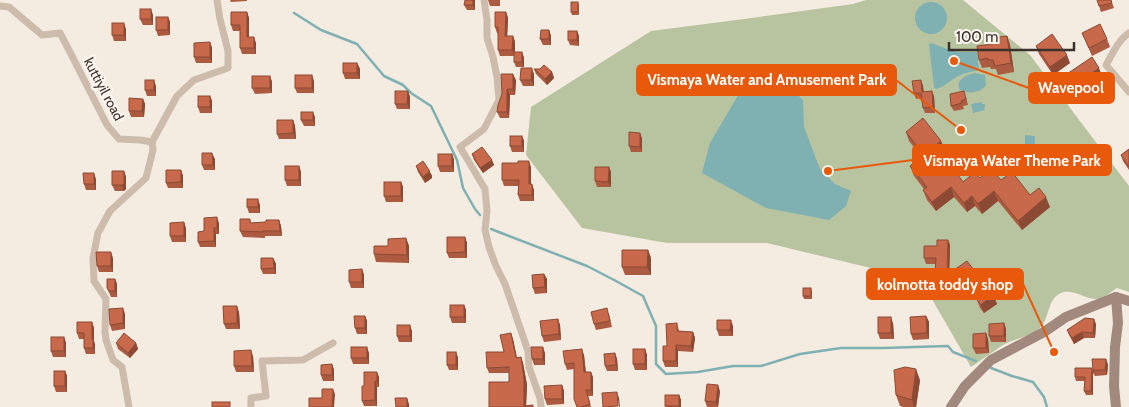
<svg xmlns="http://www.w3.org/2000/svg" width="1129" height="407" viewBox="0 0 1129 407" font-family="Cabin,sans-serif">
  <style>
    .green { fill: #b8c4a0 }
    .water { fill: #7fb0b2 }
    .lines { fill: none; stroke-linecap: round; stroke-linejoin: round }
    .stream { stroke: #7fb0b2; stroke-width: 2.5 }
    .street { stroke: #cdbbac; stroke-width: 7 }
    .secondary { stroke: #a18a7d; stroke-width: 10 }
    .wall { fill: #ac5a40 }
    .shaded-wall { fill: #8c4a34 }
    .building { fill: #c8694b; stroke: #8c4a34 }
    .labels { text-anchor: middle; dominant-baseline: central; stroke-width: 5; stroke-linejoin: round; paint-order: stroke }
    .street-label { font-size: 14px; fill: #3b302b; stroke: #fbf5ee }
    .leader { fill: none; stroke: #e8590c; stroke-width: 2 }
    .callout-dot { fill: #e8590c; stroke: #fbf5ee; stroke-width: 2 }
    .callout { fill: #e8590c; stroke: #e8590c; stroke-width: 2 }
    .callout-label { font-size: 15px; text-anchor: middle; font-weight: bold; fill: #fff }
  </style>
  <rect width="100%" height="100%" fill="#f4ebe1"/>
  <!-- green -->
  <path class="green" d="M866 0H963L1030 55 1129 186V292L1117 288C1111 292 1103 299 1096 299 1084 299 1071 287 1059 294 1048 300 1049 318 1041 327 1032 336 1014 339 1003 345 992 352 982 360 971 367L921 280 767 243H667L582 228 526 155 531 107 651 31 752 18 853 4Z"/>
  <!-- water -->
  <g class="water">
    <circle cx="931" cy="18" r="16"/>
    <path d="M931 43 950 50 958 52H977L979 70C971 72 962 73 955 78 948 82 944 87 936 89L934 87 929 45Z"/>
    <path d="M975 73 985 75 986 85C980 93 970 94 960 90 954 80 967 75 975 73Z"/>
    <polygon points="747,80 796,93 803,100 804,127 820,169 835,184 851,191 846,206 829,220 766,208 702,173 710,143"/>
    <polygon points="982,102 982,104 985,104 985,107 984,108 985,110 973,113 971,104"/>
    <polygon points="1025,135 1035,136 1035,149 1025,149"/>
  </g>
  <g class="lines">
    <!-- stream -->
    <g class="stream">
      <polyline points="294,13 321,30 357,44 384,76 403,85 411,93 431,106 457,160 463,188 475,209 480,215"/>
      <polyline points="491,229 587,266 616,281 643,296 656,326 656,364 666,374 698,372 733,366 761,366 800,354 841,348 883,348 948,346 953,352 976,361"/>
      <polyline points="991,368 1012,376 1033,382 1044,397 1047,407"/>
    </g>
    <!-- street -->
    <g class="street">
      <polyline points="484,0 487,20 487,38 493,57 497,77 499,100 484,129 460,147 485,189 487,211 485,230 489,247 496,266 505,284 528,351 529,367 540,398 541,407"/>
      <polyline points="0,6 9,7 42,35 60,33 70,52 107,125 119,139 140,140 152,142 153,150 146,178 110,211 98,233 93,258 94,281 106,299 105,332 106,340 113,360 122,367 129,407"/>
      <path d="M1129 33C1118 40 1112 55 1106 65L1129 92"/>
      <polyline points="152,142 177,96 194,80 228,68 228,51 220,19 217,0"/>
      <polyline points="251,407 251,398 266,396 262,361 303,360 333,343"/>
    </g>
    <!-- secondary -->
    <g class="secondary">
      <polyline points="951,407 965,386 991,360 1044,332 1066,317 1116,297 1129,301"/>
      <polyline points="1116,407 1114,386 1115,347 1118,323 1116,297"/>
    </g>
  </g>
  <!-- wall -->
  <g class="wall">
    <polygon points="230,0 247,0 247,1 231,2"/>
    <polygon points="475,0 475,10 467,10 464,5"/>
    <polygon points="488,0 500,0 500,6 490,6"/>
    <polygon points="1097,0 1111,0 1114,8 1101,12"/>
    <polygon points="578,2 579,5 579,15 572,15 571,12"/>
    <polygon points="247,12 249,18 249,37 256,43 256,54 242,54 240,48 240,31 233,31 231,25"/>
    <polygon points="506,12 508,18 507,36 513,36 515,42 515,52 522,52 524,58 524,67 516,67 514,62 514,56 500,56 498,50 498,33 497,33 495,27"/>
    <polygon points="153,15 153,25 143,25 140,19"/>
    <polygon points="168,17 170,22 170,35 158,36 156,30"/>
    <polygon points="126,29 126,41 114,41 112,35"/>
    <polygon points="549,30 551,36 551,45 543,45 540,39"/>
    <polygon points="577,31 579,36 579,46 570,45 568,40"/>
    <polygon points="1082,33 1107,39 1110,47 1092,56"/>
    <polygon points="1007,36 1010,45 1014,72 998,75 996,69 991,69 990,67 982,68 979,60 992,44"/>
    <polygon points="210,42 212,48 212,63 196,63 194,57"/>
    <polygon points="1036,46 1070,63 1053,75 1039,54"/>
    <polygon points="357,63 360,69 360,79 345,79 343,73"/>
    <polygon points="534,69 552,72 554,78 547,85 536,74"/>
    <polygon points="534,74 534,86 523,86 520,80"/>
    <polygon points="270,76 272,82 272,93 255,94 252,88"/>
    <polygon points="1102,76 1071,97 1064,86 1061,78"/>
    <polygon points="516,80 515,95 510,95 509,118 500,118 497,112 502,94"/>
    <polygon points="921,80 923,86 924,92 934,96 935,113 925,113 923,108 921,98 916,99 914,93"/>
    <polygon points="314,81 314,93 297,93 295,88"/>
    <polygon points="156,86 156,96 147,96 145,90"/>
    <polygon points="408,91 410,97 410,109 397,109 395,104"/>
    <polygon points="210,96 212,101 212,113 200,113 198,107"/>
    <polygon points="966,97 968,105 963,106 964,109 954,111 951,106"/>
    <polygon points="143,99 145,104 144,117 131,117 129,111"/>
    <polygon points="315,117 315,126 304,126 301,120"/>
    <polygon points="293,120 295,126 296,139 279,139 277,134"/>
    <polygon points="906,132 941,141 945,151 942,153 963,182 980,178 1001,180 1030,195 1050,207 1022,230 998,201 982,214 975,206 967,212 954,197 936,211 927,200 923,190 924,189 914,176 910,166 922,157 909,141"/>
    <polygon points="522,136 524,141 524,152 512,152 510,146"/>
    <polygon points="642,138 642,152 631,152 629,146"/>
    <polygon points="1129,149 1129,170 1123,161 1121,155"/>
    <polygon points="452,154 454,160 454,172 440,172 438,166"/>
    <polygon points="472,154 494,165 483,173 474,160"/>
    <polygon points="215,159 215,170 204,170 202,165"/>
    <polygon points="299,166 301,172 301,186 287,186 285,180"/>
    <polygon points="416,166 429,170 432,176 432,178 425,183 418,172"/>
    <polygon points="531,167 531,184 534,190 534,201 520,201 518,195 518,186 504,186 502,180"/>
    <polygon points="609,167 611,172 611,187 597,187 595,181"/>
    <polygon points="181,170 183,176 183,188 168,188 166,183"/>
    <polygon points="124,171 126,177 126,189 124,191 115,191 112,185"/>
    <polygon points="96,179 96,190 86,190 84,184"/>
    <polygon points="401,182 403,187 403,202 386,202 384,196"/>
    <polygon points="260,205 260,213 249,213 247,207"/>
    <polygon points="250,219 251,223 266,222 279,220 281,226 282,236 265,236 265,238 243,237 240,231"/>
    <polygon points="219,223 219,234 216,234 216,247 200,247 198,242 204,231"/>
    <polygon points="186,228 186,242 172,242 170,236"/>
    <polygon points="465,237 467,243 467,258 449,258 447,253"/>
    <polygon points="406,238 409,246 409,263 376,262 374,254"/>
    <polygon points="948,240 950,245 949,280 937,279 935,274 935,264 926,264 924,258 937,246"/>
    <polygon points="648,250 651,258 651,275 625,275 622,267"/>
    <polygon points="113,258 113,272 99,272 97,266"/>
    <polygon points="273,258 276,264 276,274 263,274 261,269"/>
    <polygon points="362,269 364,275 364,288 351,288 349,282"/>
    <polygon points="954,270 993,295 997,304 984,313 980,308 977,300 980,297 977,292 971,297 958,279"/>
    <polygon points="544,274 547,279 547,293 535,294 533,288"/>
    <polygon points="115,279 117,284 117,297 111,297 107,288"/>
    <polygon points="811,288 812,291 812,299 804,299 803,296"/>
    <polygon points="464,305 466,310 466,323 452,323 450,317"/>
    <polygon points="239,312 240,329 226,329 224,324"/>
    <polygon points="125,314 125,329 112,331 110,325"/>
    <polygon points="609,314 612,327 596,330 594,324"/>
    <polygon points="365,316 367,321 367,334 357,334 355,328"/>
    <polygon points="926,316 929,322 929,339 913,340 911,334"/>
    <polygon points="558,319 560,325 561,340 544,342 542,336"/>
    <polygon points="92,322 94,328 94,341 95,345 95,354 86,354 84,348 84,339 79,339 77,333"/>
    <polygon points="677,323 679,331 693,332 695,338 693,352 678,351 678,367 665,367 663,361"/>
    <polygon points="893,323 894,339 880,339 878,333"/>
    <polygon points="1004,323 1006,329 1006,342 991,342 989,336"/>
    <polygon points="1096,324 1095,338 1084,338 1074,344 1069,335 1067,330"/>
    <polygon points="733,326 733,336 719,336 717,330"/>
    <polygon points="412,331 412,342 399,342 397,336"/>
    <polygon points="986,333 988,339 989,353 976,354 973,348"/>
    <polygon points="64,337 66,343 66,357 53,357 51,351"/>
    <polygon points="513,339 517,358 521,357 523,363 527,385 526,406 489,407 509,382 509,373 489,373 487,368 504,352"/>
    <polygon points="116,343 136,343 138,349 130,358 118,349"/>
    <polygon points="645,349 647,355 647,370 635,370 633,364"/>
    <polygon points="456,352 458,358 458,370 449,370 447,365"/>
    <polygon points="369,353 369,364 353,364 351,358"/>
    <polygon points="545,353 545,365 534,365 532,359"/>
    <polygon points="615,353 617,359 618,371 607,371 605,366"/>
    <polygon points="584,355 586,372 593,377 593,396 588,396 591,407 577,407 574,369 567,370 565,364"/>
    <polygon points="253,356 254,372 236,372 234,366"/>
    <polygon points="1106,359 1108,365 1107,375 1095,376 1093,373 1093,395 1086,395 1084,391 1085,381 1076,381 1075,377 1093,370"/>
    <polygon points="332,364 334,370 334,381 323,381 321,375"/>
    <polygon points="65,371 67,376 67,392 56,392 54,386"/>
    <polygon points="379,377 379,387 377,387 377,406 364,406 362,401 364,386"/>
    <polygon points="920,380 916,407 903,407 900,406 896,395"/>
    <polygon points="562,385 564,391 564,404 547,405 545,399"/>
    <polygon points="720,391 718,407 707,407 705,401"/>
    <polygon points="679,395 681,400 681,407 666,407 665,406"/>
  </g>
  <!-- shaded-wall -->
  <g class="shaded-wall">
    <polygon points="473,0 475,0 475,10 473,5"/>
    <polygon points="151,9 153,15 153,25 151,19"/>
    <polygon points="247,12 249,18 249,43 247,37"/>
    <polygon points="506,12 508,18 507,41 505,36"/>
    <polygon points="168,17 170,22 170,35 168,30"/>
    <polygon points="124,23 126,29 126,41 124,35"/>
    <polygon points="549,30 551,36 551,45 549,39"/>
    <polygon points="577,31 579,36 579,46 577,40"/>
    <polygon points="513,36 515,42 515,56 512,50"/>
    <polygon points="1007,36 1010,45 1014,72 1011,63"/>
    <polygon points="254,37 256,43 256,54 254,48"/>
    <polygon points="210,42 212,48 212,63 210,57"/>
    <polygon points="522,52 524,58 524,67 522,62"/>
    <polygon points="1067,55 1070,63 1053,75 1050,67"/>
    <polygon points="357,63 360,69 360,79 357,73"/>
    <polygon points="532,68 534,74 534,86 531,80"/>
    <polygon points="1099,68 1102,76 1071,97 1068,89"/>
    <polygon points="552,72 554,78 547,85 545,79"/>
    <polygon points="513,74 516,80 515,95 513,89"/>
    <polygon points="312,75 314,81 314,93 312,88"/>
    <polygon points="270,76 272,82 272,93 270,88"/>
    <polygon points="154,80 156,86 156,96 154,90"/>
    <polygon points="921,80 923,86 924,98 922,92"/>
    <polygon points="507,89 510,95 509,118 507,112"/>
    <polygon points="408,91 410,97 410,109 407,104"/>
    <polygon points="932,91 934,96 935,113 933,107"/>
    <polygon points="210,96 212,101 212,113 210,107"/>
    <polygon points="143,99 145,104 144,117 142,111"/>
    <polygon points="313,112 315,117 315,126 313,120"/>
    <polygon points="293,120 295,126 296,139 293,133"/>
    <polygon points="640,133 642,138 642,152 640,147"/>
    <polygon points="522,136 524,141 524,152 522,146"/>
    <polygon points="941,141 945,151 940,155 936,145"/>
    <polygon points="212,153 215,159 215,170 213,165"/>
    <polygon points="452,154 454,160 454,172 452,166"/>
    <polygon points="492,160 494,165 483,173 480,168"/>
    <polygon points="529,161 531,167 531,190 529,184"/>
    <polygon points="299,166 301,172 301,186 299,180"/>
    <polygon points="609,167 611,172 611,187 608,182"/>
    <polygon points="181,170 183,176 183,188 181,182"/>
    <polygon points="429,170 432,176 432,178 425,183 423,177"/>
    <polygon points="124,171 126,177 126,189 124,191 122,185"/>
    <polygon points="94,173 96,179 96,190 94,184"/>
    <polygon points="401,182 403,187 403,202 401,196"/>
    <polygon points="532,184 534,190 534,201 532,195"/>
    <polygon points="951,187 954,197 936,211 932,202"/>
    <polygon points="994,191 998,201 982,214 978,204"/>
    <polygon points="972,196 975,206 967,212 964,203"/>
    <polygon points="1046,197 1050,207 1022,230 1018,221"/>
    <polygon points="258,199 260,205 260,213 258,207"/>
    <polygon points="217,217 219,223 219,234 217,228"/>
    <polygon points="279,220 281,226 282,236 280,231"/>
    <polygon points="184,222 186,228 186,242 184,236"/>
    <polygon points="214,228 216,234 216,247 214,241"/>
    <polygon points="465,237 467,243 467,258 465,252"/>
    <polygon points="406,238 409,246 409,263 407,255"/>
    <polygon points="948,240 950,245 949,280 947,274"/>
    <polygon points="648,250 651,258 651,275 647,267"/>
    <polygon points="111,252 113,258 113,272 111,266"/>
    <polygon points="273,258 276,264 276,274 274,268"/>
    <polygon points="362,269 364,275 364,288 362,282"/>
    <polygon points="544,274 547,279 547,293 545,287"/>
    <polygon points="115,279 117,284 117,297 115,291"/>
    <polygon points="973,284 977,292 971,297 968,288"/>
    <polygon points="993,295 997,304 984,313 981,305"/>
    <polygon points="464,305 466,310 466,323 464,317"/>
    <polygon points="237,306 239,312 240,329 237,323"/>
    <polygon points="123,308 125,314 125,329 123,323"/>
    <polygon points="365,316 367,321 367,334 365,328"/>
    <polygon points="926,316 929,322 929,339 927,333"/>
    <polygon points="891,317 893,323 894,339 891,333"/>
    <polygon points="558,319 560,325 561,340 559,334"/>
    <polygon points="1094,319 1096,324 1095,338 1093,333"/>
    <polygon points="731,320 733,326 733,336 730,330"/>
    <polygon points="92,322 94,328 94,341 95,345 95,354 93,348 92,339"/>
    <polygon points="1004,323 1006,329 1006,342 1004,336"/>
    <polygon points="410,325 412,331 412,342 410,336"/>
    <polygon points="693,332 695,338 693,352 691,346"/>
    <polygon points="1082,332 1084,338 1074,344 1072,338"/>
    <polygon points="511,333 513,339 518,364 516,358"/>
    <polygon points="986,333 988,339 989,353 986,348"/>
    <polygon points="64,337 66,343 66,357 64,351"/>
    <polygon points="136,343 138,349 130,358 128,353"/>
    <polygon points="676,345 678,351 678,367 676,361"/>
    <polygon points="367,347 369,353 369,364 367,358"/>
    <polygon points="543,347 545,353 545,365 543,359"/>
    <polygon points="582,349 584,355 586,377 584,372"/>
    <polygon points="645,349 647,355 647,370 645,364"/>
    <polygon points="251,350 253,356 254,372 252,366"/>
    <polygon points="456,352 458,358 458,370 456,365"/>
    <polygon points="615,353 617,359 618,371 616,365"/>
    <polygon points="521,357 523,363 527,385 526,407 524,406"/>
    <polygon points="1106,359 1108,365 1107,375 1105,370"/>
    <polygon points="332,364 334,370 334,381 332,375"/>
    <polygon points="1092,368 1093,373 1093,395 1091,391"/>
    <polygon points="916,369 920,380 916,407 914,407 912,400"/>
    <polygon points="65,371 67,376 67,392 65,386"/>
    <polygon points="377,372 379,377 379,387 377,381"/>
    <polygon points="591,372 593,377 593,396 591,390"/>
    <polygon points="375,381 377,387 377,406 375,400"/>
    <polygon points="562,385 564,391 564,404 562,399"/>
    <polygon points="718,385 720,391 718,407 716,402"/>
    <polygon points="333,389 335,394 334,407 332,407"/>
    <polygon points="617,392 619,398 620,407 619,407"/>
    <polygon points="679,395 681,400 681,407 679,407"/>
    <polygon points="407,398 409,404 409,407 407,407"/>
  </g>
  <!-- building -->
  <g class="building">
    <polygon points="465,0 473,0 473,5 464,5"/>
    <polygon points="1097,0 1111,0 1112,3 1099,6"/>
    <rect x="571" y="2" width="7" height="10"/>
    <rect x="140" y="9" width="11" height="10"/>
    <polygon points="231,12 247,12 247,37 254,37 254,48 240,48 240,25 231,25"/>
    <polygon points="495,12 506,12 505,36 513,36 512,50 498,50 498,27 495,27"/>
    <rect x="156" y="17" width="12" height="13"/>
    <rect x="112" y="23" width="12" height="12"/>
    <polygon points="1100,24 1107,39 1089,48 1082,33"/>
    <polygon points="541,30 549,30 549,39 540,39"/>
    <rect x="568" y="31" width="9" height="9"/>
    <polygon points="1052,34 1067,55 1050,67 1036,46"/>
    <polygon points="1007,36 1011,63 995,66 993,60 988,60 988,58 979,60 977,46 992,44 991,38"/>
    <polygon points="210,42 210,57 194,57 194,43"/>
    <rect x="514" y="52" width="8" height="10"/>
    <polygon points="1092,57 1099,68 1068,89 1061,78"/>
    <rect x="343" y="63" width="14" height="10"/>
    <polygon points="544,65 552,72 545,79 534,69 540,69"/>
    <polygon points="521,68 532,68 531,80 520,80"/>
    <polygon points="501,74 513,74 513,89 507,89 507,112 497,112 498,105 502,94"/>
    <rect x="295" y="75" width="17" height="13"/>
    <rect x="252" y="76" width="18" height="12"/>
    <rect x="145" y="80" width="9" height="10"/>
    <polygon points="921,80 922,92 932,91 933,107 923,108 921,93 914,93 912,81"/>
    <polygon points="395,91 408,91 407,104 395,104"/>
    <polygon points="964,91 966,99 961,101 962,103 951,106 950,94"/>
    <rect x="198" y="96" width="12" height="11"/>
    <polygon points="129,98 143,99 142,111 129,111"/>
    <rect x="301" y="112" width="12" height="8"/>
    <polygon points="923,118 941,141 936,145 963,182 975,172 980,178 991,169 1001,180 1012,172 1030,195 1039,188 1046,197 1018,221 994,191 978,204 972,196 964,203 951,187 932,202 923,190 927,187 910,166 924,155 906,132"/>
    <polygon points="277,120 293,120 293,133 277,134"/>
    <polygon points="629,132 640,133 640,147 629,146"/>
    <rect x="510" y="136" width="12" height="10"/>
    <polygon points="482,147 492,160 480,168 472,154"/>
    <polygon points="1129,149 1129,167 1121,155"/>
    <polygon points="202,153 212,153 213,165 202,165"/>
    <rect x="438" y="154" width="14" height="12"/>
    <polygon points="423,161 429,170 429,172 423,177 416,166"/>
    <polygon points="518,161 529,161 529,184 532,184 532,195 518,195 519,180 502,180 502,163 518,163"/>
    <rect x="285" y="166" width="14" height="14"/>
    <polygon points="595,167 609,167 608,182 595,181"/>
    <polygon points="166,170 181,170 181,182 166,183"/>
    <polygon points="112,171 124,171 124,184 122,185 112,185"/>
    <polygon points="83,173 94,173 94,184 84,184"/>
    <rect x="384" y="182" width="17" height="14"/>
    <rect x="247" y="199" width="11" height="8"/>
    <polygon points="217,217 217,228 214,228 214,241 198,242 198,232 204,231 204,218"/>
    <polygon points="240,219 250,219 250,223 266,222 266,220 279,220 280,231 263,231 263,232 240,231"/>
    <polygon points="184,222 184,236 170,236 170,223"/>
    <polygon points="447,237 465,237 465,252 447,253"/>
    <polygon points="406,238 407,255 374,254 374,246 388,246 388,239"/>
    <polygon points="937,240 948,240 947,274 935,274 936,258 924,258 924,246 937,246"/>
    <polygon points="622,250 648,250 647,267 622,267"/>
    <polygon points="96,252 111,252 111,266 97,266"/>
    <polygon points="261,258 273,258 274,268 261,269"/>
    <polygon points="967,261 993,295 981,305 977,300 982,296 973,284 968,288 954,270"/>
    <polygon points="362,269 362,282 349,282 349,270"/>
    <polygon points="544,274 545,287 533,288 532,275"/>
    <polygon points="107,279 115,279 115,291 109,291 107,288"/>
    <rect x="803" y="288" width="8" height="8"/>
    <rect x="450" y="305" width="14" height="12"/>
    <polygon points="223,306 237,306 237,323 224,324"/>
    <polygon points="123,308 123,323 110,325 109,309"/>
    <polygon points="607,308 610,321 594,324 591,312"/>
    <polygon points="354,316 365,316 365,328 355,328"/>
    <polygon points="926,316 927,333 911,334 910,317"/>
    <rect x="878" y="317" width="13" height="16"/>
    <polygon points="1085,318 1094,319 1093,333 1082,332 1072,338 1067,330"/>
    <polygon points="558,319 559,334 542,336 540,321"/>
    <polygon points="717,320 731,320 730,330 717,330"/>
    <polygon points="77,322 92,322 92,339 93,339 93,348 84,348 84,333 77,333"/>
    <polygon points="677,323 677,331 693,332 691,346 676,345 676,361 663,361 663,346 667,346 666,324"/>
    <polygon points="1004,323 1004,336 989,336 989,324"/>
    <rect x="397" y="325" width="13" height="11"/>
    <polygon points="124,333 136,343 128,353 116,343"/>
    <polygon points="511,333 516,358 521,357 524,379 524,406 533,405 533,407 489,407 489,382 509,382 509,367 487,368 486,352 504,352 500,335"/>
    <polygon points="986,333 986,348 973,348 973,334"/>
    <rect x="51" y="337" width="13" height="14"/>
    <rect x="351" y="347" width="16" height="11"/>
    <polygon points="531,347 543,347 543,359 532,359"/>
    <polygon points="582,349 584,372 591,372 591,390 586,390 590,404 581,407 577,407 574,399 574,363 565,364 563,351"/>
    <rect x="633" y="349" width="12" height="15"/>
    <polygon points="251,350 252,366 234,366 234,351"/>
    <rect x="447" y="352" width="9" height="13"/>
    <polygon points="615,353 616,365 605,366 604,354"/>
    <polygon points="1092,359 1106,359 1105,370 1093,370"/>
    <polygon points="332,364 332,375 321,375 321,365"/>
    <polygon points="905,367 916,369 912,400 896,395 894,370"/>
    <polygon points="1075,368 1092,368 1091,391 1084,391 1085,377 1075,377"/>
    <rect x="54" y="371" width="11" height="15"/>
    <polygon points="364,372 377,372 377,381 375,381 375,400 362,401 362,386 364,386"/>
    <polygon points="707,384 718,385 716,402 705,401"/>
    <polygon points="562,385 562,399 545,399 544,386"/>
    <polygon points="322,389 333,389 332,407 309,407 309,398 322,398"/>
    <polygon points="617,392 618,406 603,407 602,393"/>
    <rect x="665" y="395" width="14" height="11"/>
    <polygon points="395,398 407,398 407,407 396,407"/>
    <rect x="212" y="402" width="18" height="5"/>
  </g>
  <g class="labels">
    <!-- street labels -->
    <g class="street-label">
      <text transform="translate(104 89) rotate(62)">kuttiyil road</text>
    </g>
  </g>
  <!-- callouts -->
  <path class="leader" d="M961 130L896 80M954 61L1029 88M828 171L913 160M1054 352L1023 284"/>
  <g class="callout-dot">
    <circle cx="961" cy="130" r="5"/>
    <circle cx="954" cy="61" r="5"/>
    <circle cx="828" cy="171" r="5"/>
    <circle cx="1054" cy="352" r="5"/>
  </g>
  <g class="callout">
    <rect x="637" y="65" width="259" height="30" rx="5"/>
    <rect x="1029" y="73" width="85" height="30" rx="5"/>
    <rect x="913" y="145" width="198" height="30" rx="5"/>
    <rect x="867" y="269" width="156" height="30" rx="5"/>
  </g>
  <g class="callout-label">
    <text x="767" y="85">Vismaya Water and Amusement Park</text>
    <text x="1071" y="93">Wavepool</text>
    <text x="1012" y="166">Vismaya Water Theme Park</text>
    <text x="945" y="290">kolmotta toddy shop</text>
  </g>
  <!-- scale -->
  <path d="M949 42v8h125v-8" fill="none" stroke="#3b302b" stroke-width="2.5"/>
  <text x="956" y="42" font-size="15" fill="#3b302b" stroke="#fbf5ee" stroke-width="4" paint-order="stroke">100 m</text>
</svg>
